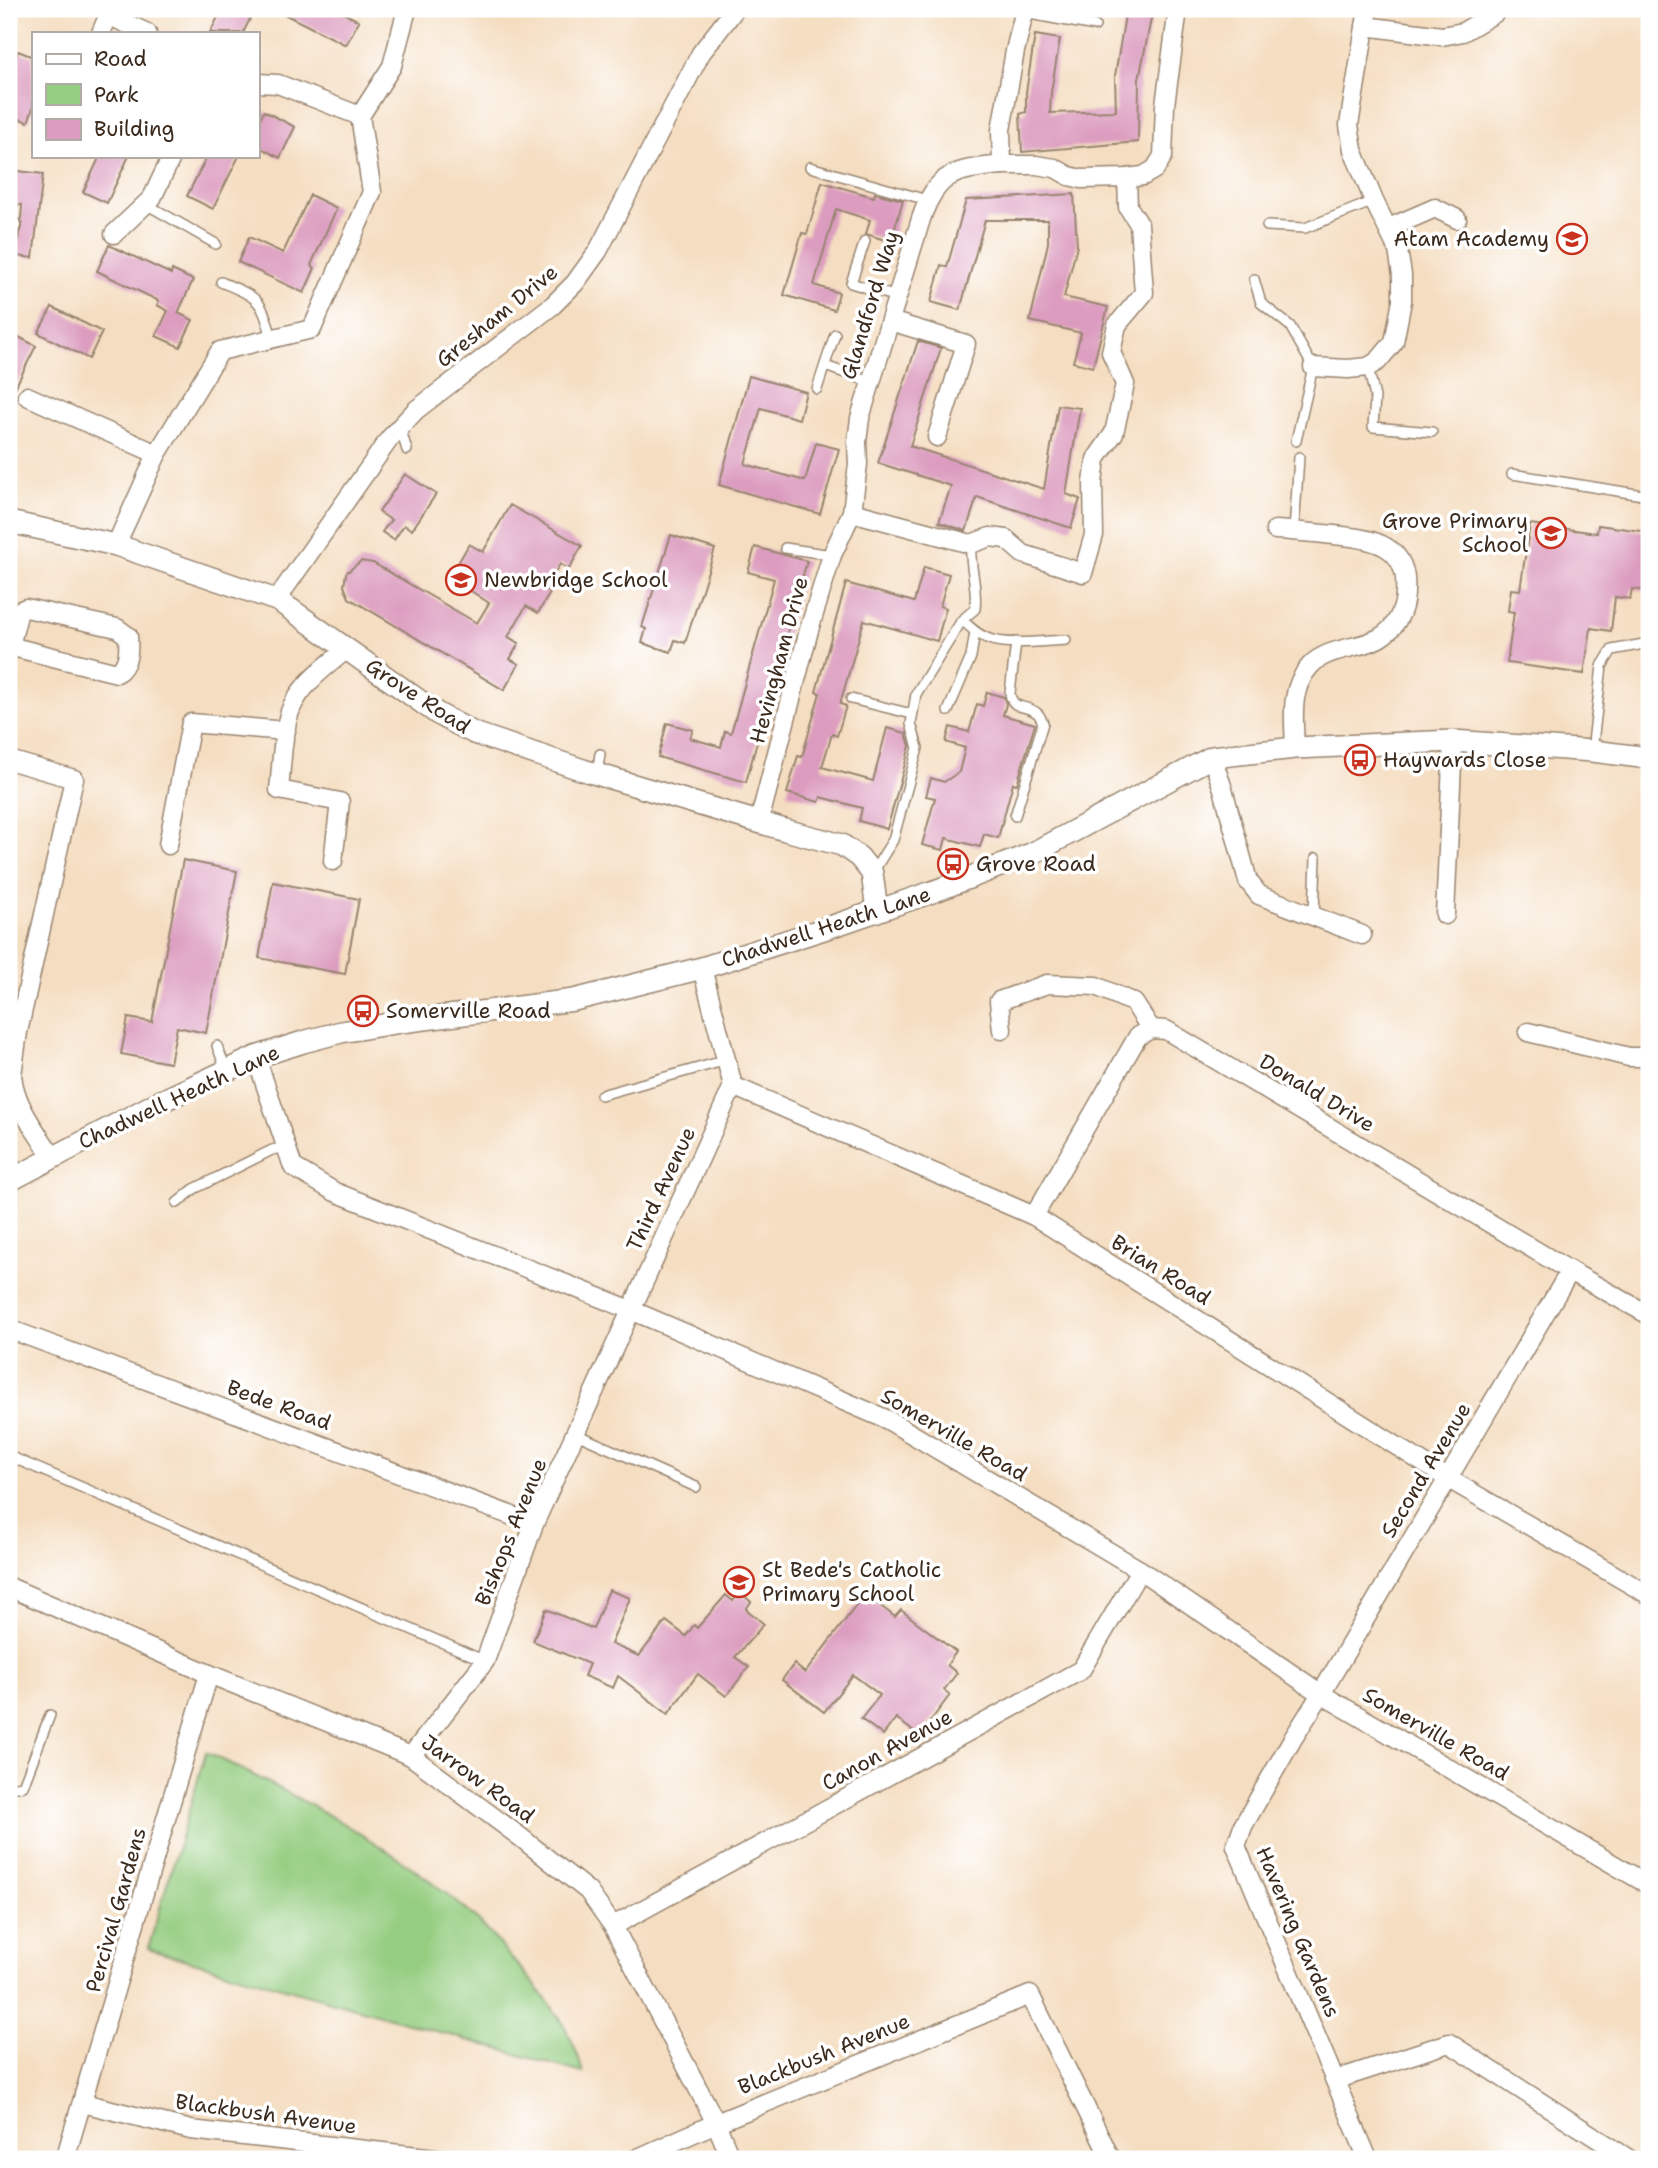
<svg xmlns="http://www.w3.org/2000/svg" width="1658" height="2168" viewBox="0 0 1658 2168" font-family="'Shantell Sans',sans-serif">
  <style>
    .green { fill: #95ce81; stroke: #687c50; stroke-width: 2 }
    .building { fill: #dc9cbf }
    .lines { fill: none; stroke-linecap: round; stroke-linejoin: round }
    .service-casing { stroke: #98846f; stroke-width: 12 }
    .minor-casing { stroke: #98846f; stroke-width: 21 }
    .tertiary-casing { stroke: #98846f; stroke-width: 24 }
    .service { stroke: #fff; stroke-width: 9 }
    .minor { stroke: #fff; stroke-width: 18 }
    .tertiary { stroke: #fff; stroke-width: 21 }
    .labels { text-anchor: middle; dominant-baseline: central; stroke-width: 7; stroke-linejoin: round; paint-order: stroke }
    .poi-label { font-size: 21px; fill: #3b2a1e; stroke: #fff; text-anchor: start }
    .street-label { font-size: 21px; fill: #3b2a1e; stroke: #fff }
  </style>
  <rect width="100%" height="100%" fill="#fff"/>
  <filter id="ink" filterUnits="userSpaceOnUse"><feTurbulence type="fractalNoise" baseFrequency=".0143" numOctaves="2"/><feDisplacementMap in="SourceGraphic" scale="14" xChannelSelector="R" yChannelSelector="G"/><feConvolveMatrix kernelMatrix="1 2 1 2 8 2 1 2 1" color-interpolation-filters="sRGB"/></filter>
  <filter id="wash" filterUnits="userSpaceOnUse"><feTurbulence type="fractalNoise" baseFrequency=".00686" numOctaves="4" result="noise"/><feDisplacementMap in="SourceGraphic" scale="28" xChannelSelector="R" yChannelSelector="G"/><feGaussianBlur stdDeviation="1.57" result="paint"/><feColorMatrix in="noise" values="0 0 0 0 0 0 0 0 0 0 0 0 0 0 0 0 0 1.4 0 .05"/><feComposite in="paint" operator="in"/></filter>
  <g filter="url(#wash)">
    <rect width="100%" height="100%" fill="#f4ddc0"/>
    <!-- green -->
    <path class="green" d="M206 1752C298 1796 392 1845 470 1913 486 1927 499 1945 513 1960 543 1993 573 2029 583 2073L148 1949Z"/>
    <g id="blocks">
      <!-- building -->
      <g class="building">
        <polygon points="222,9 255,9 243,33 210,33"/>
        <polygon points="274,9 335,9 359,21 346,45"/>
        <polygon points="1126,9 1153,9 1139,79 1138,142 1022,152 1020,114 1026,112 1026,92 1035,35 1060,39 1051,92 1050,113 1116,111 1115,76"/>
        <polygon points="18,51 33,57 33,108 28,122 9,115 9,76"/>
        <polygon points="264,111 295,127 280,158 257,146 257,124"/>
        <polygon points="100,156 129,156 107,203 83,192"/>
        <polygon points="207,156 239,156 213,209 187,196"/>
        <polygon points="9,170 43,174 33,258 16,256 19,233 22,225 21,219 22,205 9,204"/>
        <polygon points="822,182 874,197 875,193 903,200 891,242 866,234 870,220 836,209 814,285 839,293 834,310 784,295 802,233 807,234"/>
        <polygon points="1074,194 1077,246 1064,297 1108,307 1093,367 1073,362 1081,333 1030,321 1048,243 1048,220 985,220 960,310 931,302 941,265 947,267 966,200"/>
        <polygon points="310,195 337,208 311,265 315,268 304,293 238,262 249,237 283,253"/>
        <polygon points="109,245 171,274 172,270 193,280 178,313 193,320 180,347 156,336 168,311 157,305 159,301 97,271"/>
        <polygon points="52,307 102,332 89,359 38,333"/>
        <polygon points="15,335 36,346 9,400 9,346"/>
        <polygon points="918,341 941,348 910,446 1044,489 1058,405 1080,408 1066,494 1080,499 1071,528 977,497 966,531 939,522 951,486 878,463"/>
        <polygon points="749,376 806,392 799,419 761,408 745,464 805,481 816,443 839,449 820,514 719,485"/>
        <polygon points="405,474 436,494 412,530 404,525 394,540 382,532 391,520 379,512"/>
        <polygon points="510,505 582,546 569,569 560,564 545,590 550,593 538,613 526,606 508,637 519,643 510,659 519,664 504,690 349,598 344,586 346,573 361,561 373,563 477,623 489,603 450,577 469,544 483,552"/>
        <polygon points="1530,524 1597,533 1598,525 1649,532 1649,591 1632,589 1630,599 1615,597 1611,631 1591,628 1584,674 1507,663 1514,612 1508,611 1511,589 1520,590"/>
        <polygon points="671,535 715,549 685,643 675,640 671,652 642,643 646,629 642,627"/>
        <polygon points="755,547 807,561 746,782 658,757 667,723 693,730 690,738 721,747 725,731 731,733 774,579 748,572"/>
        <polygon points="924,567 949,574 940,606 946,608 937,641 864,620 840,704 846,706 837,736 832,734 822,767 873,781 887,728 906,733 910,746 887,829 859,821 862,808 821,797 819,802 787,793 798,756 802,757 820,693 816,692 846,583 914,602"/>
        <polygon points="987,692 1004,697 1006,704 1003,715 1035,724 1017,784 1013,783 998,838 984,834 980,847 946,838 943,850 922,845 935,798 926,796 931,778 944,782 959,772 965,748 946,742 950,727 969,732 977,704 983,706"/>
        <polygon points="183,860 237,871 206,1033 177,1027 170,1063 121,1054 128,1018 152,1022"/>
        <polygon points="273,882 359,899 345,974 259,958"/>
        <polygon points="609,1590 630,1598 611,1644 639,1656 666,1621 686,1636 694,1625 697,1628 726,1595 733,1601 740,1592 751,1602 746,1609 764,1624 735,1657 749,1667 726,1696 698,1674 668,1714 618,1676 613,1688 584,1676 589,1664 533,1641 546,1609 593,1629"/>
        <polygon points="865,1594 895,1617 901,1610 956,1652 947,1665 957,1673 944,1690 950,1695 919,1736 896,1718 883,1735 861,1719 880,1695 853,1675 824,1712 782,1680 794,1664 805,1673"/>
      </g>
    </g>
  </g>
  <g filter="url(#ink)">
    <use href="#blocks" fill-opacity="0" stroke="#98846f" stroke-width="2"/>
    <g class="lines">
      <!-- service casing -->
      <g class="service-casing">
        <g id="service">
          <polyline points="1024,13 1095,26"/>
          <polyline points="810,167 927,200"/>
          <polyline points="146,204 216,244"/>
          <polyline points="1267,226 1305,228 1374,201"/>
          <polyline points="865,241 851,283 897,297"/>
          <polyline points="1254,279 1261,303 1290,326 1313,367 1296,441"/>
          <path d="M221 282C259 298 261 298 272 338"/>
          <polyline points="825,366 871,382"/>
          <polyline points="1368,367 1375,397 1373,427 1432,432"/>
          <polyline points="817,389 835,334"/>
          <polyline points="400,427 407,450"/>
          <polyline points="1512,474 1649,496"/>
          <polyline points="1294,531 1299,457"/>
          <path d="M971 544C969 566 978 587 975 609L962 620C971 628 978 635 989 639 1009 646 1044 641 1066 640"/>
          <polyline points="785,548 832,555"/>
          <polyline points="851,699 912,714"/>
          <polyline points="948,711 971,657 975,632"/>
          <polyline points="1592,751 1602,666 1612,650 1649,643"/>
          <polyline points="597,774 600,754"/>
          <path d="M1015 816 1043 723C1041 719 1040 715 1037 713 1026 704 1012 711 1010 693L1016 642"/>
          <polyline points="873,872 893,840 918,748 911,724 916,694 962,620"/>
          <polyline points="1314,916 1316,858"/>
          <polyline points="217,1046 226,1069"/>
          <polyline points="601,1095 727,1060"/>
          <polyline points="177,1203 194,1189 272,1150 286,1147"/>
          <polyline points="576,1434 696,1487"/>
          <polyline points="9,1456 485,1661"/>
          <polyline points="9,1788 23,1786 50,1715"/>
        </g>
      </g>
      <!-- minor casing -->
      <g class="minor-casing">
        <g id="minor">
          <polyline points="108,15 147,33"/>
          <polyline points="1365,26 1442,36 1463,32 1495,13"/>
          <polyline points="101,33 111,9"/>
          <polyline points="360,116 392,66 407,9"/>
          <polyline points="1002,165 1036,165 1055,168 1069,176 1082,179 1127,178 1143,176 1155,169 1163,156 1165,105 1178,9"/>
          <polyline points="9,224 11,225"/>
          <polyline points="1389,228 1435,208 1457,219"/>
          <polyline points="114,234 152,198 172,156"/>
          <polyline points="890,321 966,344 937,437"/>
          <polyline points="1313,367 1348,369 1368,367 1378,361 1394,342 1402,301 1402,275 1398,250 1374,201 1353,150 1349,125 1368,9"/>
          <polyline points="27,396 157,454"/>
          <polyline points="852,512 971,544 990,537 1006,539 1023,554 1083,573 1094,535 1093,483 1096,459 1114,433 1125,384 1111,352 1117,325 1144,293 1139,224 1128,207 1127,178"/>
          <path d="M1275 530C1295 531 1314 533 1334 535 1373 539 1410 544 1405 594 1404 612 1395 629 1379 638 1357 650 1327 647 1310 666 1289 689 1294 719 1295 748"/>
          <polyline points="116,545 157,454 220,351 312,329 372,192 360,116 278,84 257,83"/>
          <polyline points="279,601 284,589 390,438 400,427 416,410 553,305 575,283 598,251 701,53 735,9"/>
          <path d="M9 646 117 673C129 664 129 650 128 636L117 628 26 608 19 611 10 646"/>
          <polyline points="1212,757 1223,789 1248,881 1259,895 1362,935"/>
          <polyline points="9,760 74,779 18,1032 12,1075"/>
          <path d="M759 822 809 630 832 555 852 512 858 464 857 442 860 418 921 219C937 171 956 170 1002 165L1001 130 1015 51 1025 9"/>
          <polyline points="168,845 191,723 286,731"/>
          <path d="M333 861 340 802 279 790C282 764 282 720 296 699 308 679 329 664 347 649"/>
          <polyline points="1445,915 1453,741"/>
          <polyline points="702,968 733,1086 1034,1216 1447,1478 1649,1595"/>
          <polyline points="1002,1030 999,1001 1047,984 1096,986 1134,1003 1151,1029"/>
          <polyline points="1528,1032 1629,1057 1649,1057"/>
          <polyline points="256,1057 293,1167 335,1192 631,1310 888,1420 1140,1570 1321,1694 1649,1885"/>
          <path d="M9 1075H12C15 1106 36 1131 52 1156"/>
          <polyline points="1034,1216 1138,1036 1151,1029 1166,1030 1570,1271 1649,1315"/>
          <polyline points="9,1329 534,1524"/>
          <polyline points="9,1587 209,1674 411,1756 519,1836 588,1891 613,1926 716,2123 731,2159"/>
          <polyline points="411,1756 485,1661 534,1524 733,1086"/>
          <polyline points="613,1926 1081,1670 1140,1570"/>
          <polyline points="1335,2080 1449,2043 1629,2159"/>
          <polyline points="83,2103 191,2130 444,2159"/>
          <polyline points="65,2159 209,1674"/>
          <polyline points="636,2159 716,2123 1030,1995 1111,2159"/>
          <polyline points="1368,2159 1236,1846 1243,1826 1292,1740 1321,1694 1570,1271"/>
        </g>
      </g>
      <!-- tertiary casing -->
      <g class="tertiary-casing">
        <g id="tertiary">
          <polyline points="9,522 116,545 279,601 438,714 474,733 583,770 785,830 842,845 859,857 872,873 877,911"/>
          <polyline points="9,1181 153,1105 256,1057 303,1042 341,1032 401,1022 574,1000 702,968 833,926 935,891 1031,854 1212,757 1295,748 1453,741 1592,751 1649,758"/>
        </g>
      </g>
      <!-- service -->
      <use href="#service" class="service"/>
      <!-- minor -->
      <use href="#minor" class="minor"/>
      <!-- tertiary -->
      <use href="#tertiary" class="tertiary"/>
    </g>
  </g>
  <!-- icons -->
  <defs>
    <g id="school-ring" transform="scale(1.575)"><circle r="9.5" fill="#fff" stroke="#c8321e" stroke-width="1.5"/><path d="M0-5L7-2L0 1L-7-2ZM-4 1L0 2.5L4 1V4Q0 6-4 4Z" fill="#c8321e"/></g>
    <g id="bus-ring" transform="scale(1.575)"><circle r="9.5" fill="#fff" stroke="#c8321e" stroke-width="1.5"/><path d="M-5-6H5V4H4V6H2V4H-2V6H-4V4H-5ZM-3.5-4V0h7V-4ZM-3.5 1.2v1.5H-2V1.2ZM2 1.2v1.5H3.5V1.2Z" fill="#c8321e"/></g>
  </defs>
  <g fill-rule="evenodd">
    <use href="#school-ring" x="1572" y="239"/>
    <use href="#school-ring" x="1551" y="533"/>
    <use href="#school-ring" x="461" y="580"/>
    <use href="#bus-ring" x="1360" y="760"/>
    <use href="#bus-ring" x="953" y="864"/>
    <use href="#bus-ring" x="363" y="1011"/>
    <use href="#school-ring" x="739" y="1582"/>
  </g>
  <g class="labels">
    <!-- poi labels -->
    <g class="poi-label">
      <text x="1549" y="239" text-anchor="end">Atam Academy</text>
      <text x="1528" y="521" text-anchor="end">Grove Primary<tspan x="1528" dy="24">School</tspan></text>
      <text x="484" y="580">Newbridge School</text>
      <text x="1383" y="760">Haywards Close</text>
      <text x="976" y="864">Grove Road</text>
      <text x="386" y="1011">Somerville Road</text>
      <text x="762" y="1570">St Bede's Catholic<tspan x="762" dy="24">Primary School</tspan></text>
    </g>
    <!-- street labels -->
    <g class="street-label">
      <text transform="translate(870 305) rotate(-73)">Glandford Way</text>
      <text transform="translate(497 316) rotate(-39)">Gresham Drive</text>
      <text transform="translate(779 660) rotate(-75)">Hevingham Drive</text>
      <text transform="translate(418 696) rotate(33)">Grove Road</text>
      <text transform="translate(826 927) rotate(-18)">Chadwell Heath Lane</text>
      <text transform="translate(1317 1093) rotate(31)">Donald Drive</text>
      <text transform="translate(179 1097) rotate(-25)">Chadwell Heath Lane</text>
      <text transform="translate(661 1189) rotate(-65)">Third Avenue</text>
      <text transform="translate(1161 1270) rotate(32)">Brian Road</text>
      <text transform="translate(279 1405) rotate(20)">Bede Road</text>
      <text transform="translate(954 1435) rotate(30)">Somerville Road</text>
      <text transform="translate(1426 1470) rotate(-59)">Second Avenue</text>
      <text transform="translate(511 1532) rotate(-68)">Bishops Avenue</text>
      <text transform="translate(1436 1734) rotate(30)">Somerville Road</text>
      <text transform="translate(887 1750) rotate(-29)">Canon Avenue</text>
      <text transform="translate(478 1779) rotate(36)">Jarrow Road</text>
      <text transform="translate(116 1910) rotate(-74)">Percival Gardens</text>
      <text transform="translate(1298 1932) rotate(67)">Havering Gardens</text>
      <text transform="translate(824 2054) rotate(-22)">Blackbush Avenue</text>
      <text transform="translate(266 2114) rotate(8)">Blackbush Avenue</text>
    </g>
  </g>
  <!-- margin -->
  <rect width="1658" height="2168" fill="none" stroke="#fff" stroke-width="35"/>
  <!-- legend -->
  <rect x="32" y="32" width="228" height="126" fill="#ffffff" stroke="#b1aaa5" stroke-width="2"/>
  <rect x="46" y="54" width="35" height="10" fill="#ffffff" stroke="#b1aaa5" stroke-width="2"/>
  <text x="94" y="66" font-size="21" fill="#3b2a1e">Road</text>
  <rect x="46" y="84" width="35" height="21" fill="#95ce81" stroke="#b1aaa5" stroke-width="2"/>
  <text x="94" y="102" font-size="21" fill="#3b2a1e">Park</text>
  <rect x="46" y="119" width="35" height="21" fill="#dc9cbf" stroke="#b1aaa5" stroke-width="2"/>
  <text x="94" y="136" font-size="21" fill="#3b2a1e">Building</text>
</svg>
